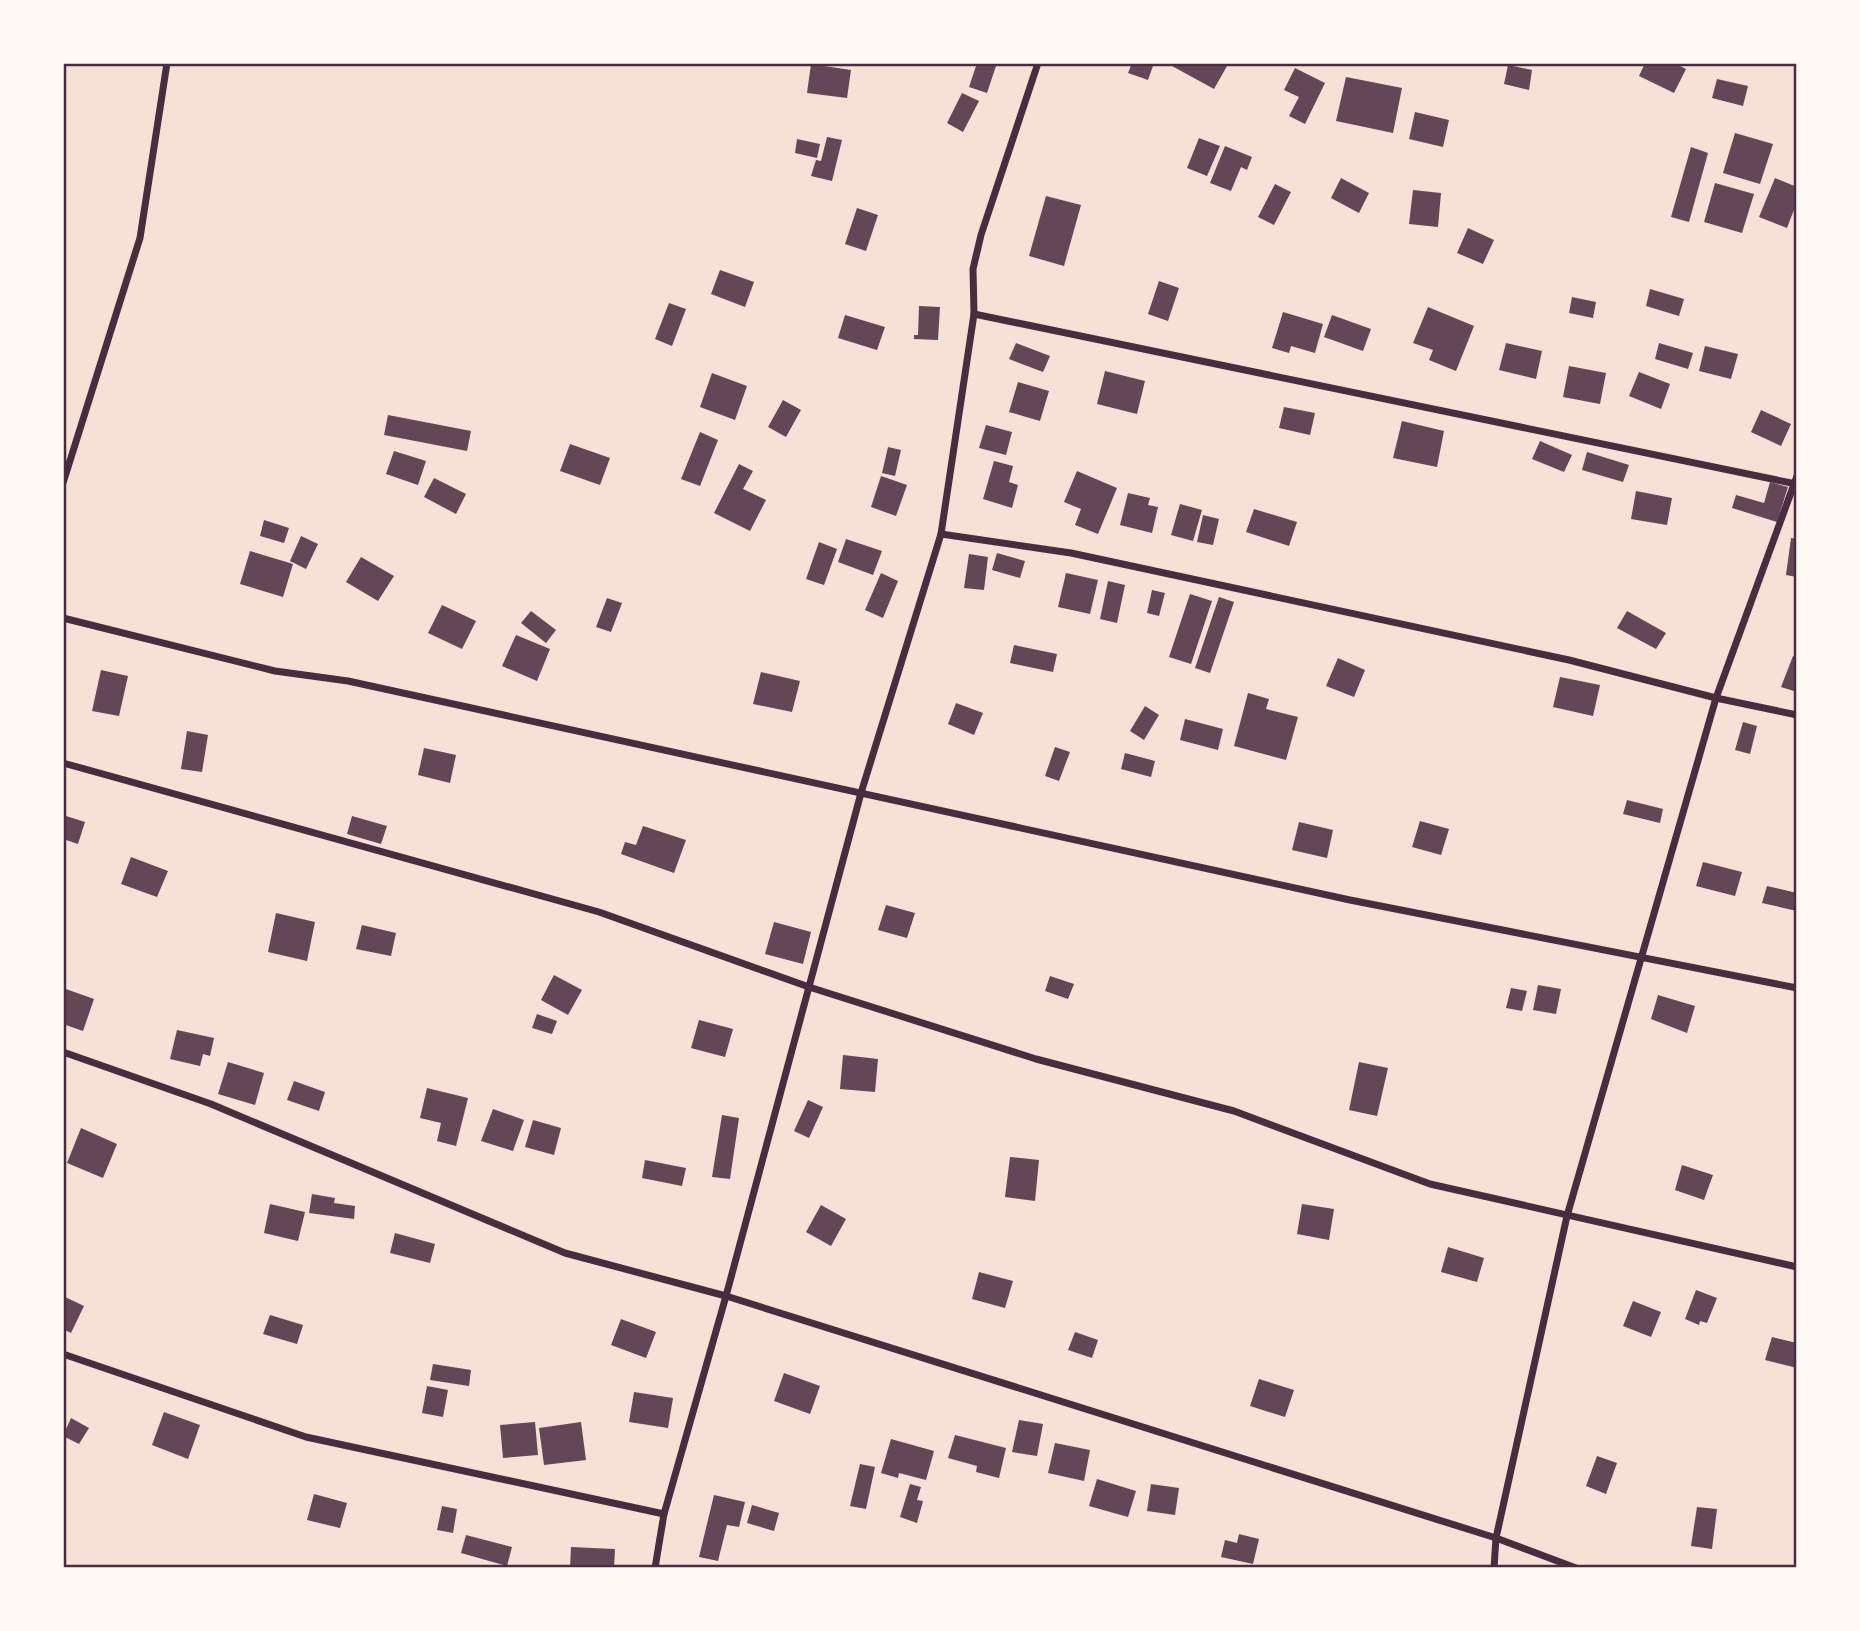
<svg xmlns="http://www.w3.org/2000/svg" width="1860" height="1631" viewBox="0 0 1860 1631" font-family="Manrope,sans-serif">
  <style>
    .building { fill: #644757 }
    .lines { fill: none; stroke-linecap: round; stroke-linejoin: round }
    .minor { stroke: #4a2c40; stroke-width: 7 }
    .neatline { fill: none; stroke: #4a2c40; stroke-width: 2.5 }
  </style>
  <rect width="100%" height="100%" fill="#f7e1d7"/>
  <!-- building -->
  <g class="building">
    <polygon points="977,63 997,63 987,93 969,87"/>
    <polygon points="1132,63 1154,63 1148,80 1128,73"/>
    <polygon points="1174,63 1222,63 1227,66 1214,89 1172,66"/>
    <polygon points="1645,63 1674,63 1686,69 1674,93 1639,76"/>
    <polygon points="811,64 851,70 847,98 807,93"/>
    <polygon points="1508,65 1532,70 1529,90 1504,84"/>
    <polygon points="1295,68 1325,83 1305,124 1289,116 1299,97 1284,90"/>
    <polygon points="1346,77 1402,88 1393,133 1336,121"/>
    <polygon points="1717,79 1748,86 1743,106 1712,98"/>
    <polygon points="962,93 979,101 963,132 947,123"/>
    <polygon points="1415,112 1449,120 1443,147 1409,139"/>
    <polygon points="1735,133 1773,144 1760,184 1723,173"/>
    <polygon points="827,137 842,140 832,181 811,176 816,160 821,161"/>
    <polygon points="1199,138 1220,146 1207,176 1187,168"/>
    <polygon points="797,139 820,144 817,158 795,153"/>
    <polygon points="1225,146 1252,157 1247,170 1241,167 1231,191 1210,183"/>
    <polygon points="1691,147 1708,153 1689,222 1671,217"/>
    <polygon points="1341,178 1369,193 1359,213 1331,198"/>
    <polygon points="1775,178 1797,187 1797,202 1787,228 1759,217"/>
    <polygon points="1715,183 1754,194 1742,233 1704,222"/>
    <polygon points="1275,184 1291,192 1274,225 1258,217"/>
    <polygon points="1413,190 1441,193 1438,227 1409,224"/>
    <polygon points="1046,196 1081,205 1064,266 1029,256"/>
    <polygon points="857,208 878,215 866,251 845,244"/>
    <polygon points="1468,228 1494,240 1483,264 1457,253"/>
    <polygon points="720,270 754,282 745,307 711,294"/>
    <polygon points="1159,281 1179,288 1168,321 1148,314"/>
    <polygon points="1650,289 1684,299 1679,316 1646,306"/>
    <polygon points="1572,297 1596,302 1593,318 1569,313"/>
    <polygon points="669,303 686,309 672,346 655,339"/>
    <polygon points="919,306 940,307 938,340 914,339 914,335 918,335"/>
    <polygon points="1428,307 1474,326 1456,371 1429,360 1433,350 1413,343"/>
    <polygon points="1283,312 1323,324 1315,353 1291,346 1289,353 1272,348"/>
    <polygon points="845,315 885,327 877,350 838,338"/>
    <polygon points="1332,315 1371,329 1363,351 1324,337"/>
    <polygon points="1016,343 1050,356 1043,372 1009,359"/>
    <polygon points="1506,343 1542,351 1536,379 1499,370"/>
    <polygon points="1659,343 1693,353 1688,369 1655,359"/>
    <polygon points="1705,346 1738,354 1731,379 1699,371"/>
    <polygon points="1569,366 1606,373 1600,404 1563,397"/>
    <polygon points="1105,371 1145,381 1137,414 1097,404"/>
    <polygon points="1639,372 1670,384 1661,409 1629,396"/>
    <polygon points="712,373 747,386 735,420 700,407"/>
    <polygon points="1018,382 1049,391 1040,421 1009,412"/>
    <polygon points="783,400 801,410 786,437 768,427"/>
    <polygon points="1284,407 1315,413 1310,435 1279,428"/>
    <polygon points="1761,410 1791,424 1781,446 1751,432"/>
    <polygon points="388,415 471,431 467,451 384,435"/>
    <polygon points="1402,421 1444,431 1437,467 1393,458"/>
    <polygon points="986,425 1012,432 1006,455 979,448"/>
    <polygon points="700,432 718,440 700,486 681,479"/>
    <polygon points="1540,441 1572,455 1564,472 1532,459"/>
    <polygon points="570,444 610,458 600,485 560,471"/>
    <polygon points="888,447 901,450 895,476 882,473"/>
    <polygon points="394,451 426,461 418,485 386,474"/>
    <polygon points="1587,452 1629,465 1623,482 1582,470"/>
    <polygon points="994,461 1013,466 1009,482 1018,485 1012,508 983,499"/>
    <polygon points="739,464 753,471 743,489 766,500 750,531 714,513"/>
    <polygon points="1077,471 1117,488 1098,534 1075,525 1081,509 1064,502"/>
    <polygon points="881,476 907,485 896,516 871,507"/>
    <polygon points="434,478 466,494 456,514 424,497"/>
    <polygon points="1770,482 1788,487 1777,522 1732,508 1736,495 1764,503"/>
    <polygon points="1636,491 1672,498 1667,525 1631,519"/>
    <polygon points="1128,493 1150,498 1148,505 1158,507 1152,533 1120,525"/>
    <polygon points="1180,504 1202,510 1193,541 1171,535"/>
    <polygon points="1254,509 1297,522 1289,546 1246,532"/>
    <polygon points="1203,515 1219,519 1213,545 1197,542"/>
    <polygon points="264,520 289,528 284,543 260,536"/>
    <polygon points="301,536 318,544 306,569 290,561"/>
    <polygon points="1791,538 1797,539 1797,577 1786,575"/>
    <polygon points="846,539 882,551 873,575 838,562"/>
    <polygon points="819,542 837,549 824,585 806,579"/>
    <polygon points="250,551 293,564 283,597 240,584"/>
    <polygon points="997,553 1025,561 1020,578 992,570"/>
    <polygon points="969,554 988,557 984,590 964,588"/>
    <polygon points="361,557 394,576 378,601 346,582"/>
    <polygon points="881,573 898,581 883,618 865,610"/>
    <polygon points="1066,573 1098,580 1090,614 1058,607"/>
    <polygon points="1108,581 1125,585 1117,623 1100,619"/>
    <polygon points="1152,590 1165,593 1159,616 1147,613"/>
    <polygon points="1190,594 1212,601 1191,664 1169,657"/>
    <polygon points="1219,597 1234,602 1210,673 1195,668"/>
    <polygon points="607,598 622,603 611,632 596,627"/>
    <polygon points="442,605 476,621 462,649 428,633"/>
    <polygon points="531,611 556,630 546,643 521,623"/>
    <polygon points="1627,611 1666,633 1656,649 1617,628"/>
    <polygon points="516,635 550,649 537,681 502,666"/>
    <polygon points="1014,645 1057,654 1053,672 1010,663"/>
    <polygon points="1793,656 1797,657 1797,692 1781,687"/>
    <polygon points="1338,658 1365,670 1354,697 1326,686"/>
    <polygon points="101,670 128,676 119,716 92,711"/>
    <polygon points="761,672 800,681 792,712 753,704"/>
    <polygon points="1560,677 1600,685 1593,716 1553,707"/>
    <polygon points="1248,693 1269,699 1266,709 1298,717 1286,760 1234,746"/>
    <polygon points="956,703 983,713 974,735 948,724"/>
    <polygon points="1145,706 1159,715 1144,740 1130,731"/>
    <polygon points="1185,719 1223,729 1218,750 1180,740"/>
    <polygon points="1743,722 1757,726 1750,754 1735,750"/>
    <polygon points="187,731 208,735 202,772 181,769"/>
    <polygon points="1055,747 1070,752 1059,781 1045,776"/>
    <polygon points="424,748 456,755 450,783 418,775"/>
    <polygon points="1125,753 1155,761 1151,777 1121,769"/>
    <polygon points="1627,800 1663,809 1660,823 1623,814"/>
    <polygon points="63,815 85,822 78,844 63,839"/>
    <polygon points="352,816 387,826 381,844 347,834"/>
    <polygon points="1420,821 1449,829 1441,855 1412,847"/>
    <polygon points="1299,822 1333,830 1327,858 1292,850"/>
    <polygon points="643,826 686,840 674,873 621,854 625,842 636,845"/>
    <polygon points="131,857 168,871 157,897 121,884"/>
    <polygon points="1703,862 1742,872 1735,896 1696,886"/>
    <polygon points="1767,886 1797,893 1797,911 1762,903"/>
    <polygon points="886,905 915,913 907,938 878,930"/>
    <polygon points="276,913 315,922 307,961 268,952"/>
    <polygon points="774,922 811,932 803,964 765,954"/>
    <polygon points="362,925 396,933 391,956 356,949"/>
    <polygon points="554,975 582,990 568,1015 541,1000"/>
    <polygon points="1050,976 1074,984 1068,999 1045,991"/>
    <polygon points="1538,985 1561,989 1556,1014 1533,1010"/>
    <polygon points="63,988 94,999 83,1031 63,1024"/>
    <polygon points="1511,988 1527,991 1522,1011 1506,1008"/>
    <polygon points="1658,995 1695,1006 1687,1033 1651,1019"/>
    <polygon points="537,1014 557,1021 552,1034 532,1028"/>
    <polygon points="699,1020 733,1029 725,1057 691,1048"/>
    <polygon points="177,1030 214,1038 210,1056 203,1054 200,1066 170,1059"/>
    <polygon points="843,1055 878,1059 875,1092 840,1089"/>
    <polygon points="228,1062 264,1073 255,1105 218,1094"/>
    <polygon points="1359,1062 1388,1068 1377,1116 1349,1110"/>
    <polygon points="294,1081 325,1092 319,1111 287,1100"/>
    <polygon points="427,1088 468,1098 456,1146 437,1141 441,1123 420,1118"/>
    <polygon points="808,1100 823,1107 809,1138 794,1131"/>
    <polygon points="493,1109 524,1120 513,1151 481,1141"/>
    <polygon points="722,1115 739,1118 730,1179 712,1177"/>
    <polygon points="533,1120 561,1128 554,1155 525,1147"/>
    <polygon points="81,1128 117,1144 103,1178 67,1163"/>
    <polygon points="1010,1157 1039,1160 1035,1201 1005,1197"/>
    <polygon points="645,1160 686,1168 682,1186 642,1178"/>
    <polygon points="1682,1165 1713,1175 1704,1200 1675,1190"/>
    <polygon points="312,1194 335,1198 334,1203 355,1206 354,1219 309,1213"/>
    <polygon points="270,1204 305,1212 298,1241 264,1233"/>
    <polygon points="1302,1204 1334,1209 1329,1240 1297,1234"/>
    <polygon points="821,1205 846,1219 831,1246 806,1232"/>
    <polygon points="395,1233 435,1244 430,1263 390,1253"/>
    <polygon points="1448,1247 1484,1258 1477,1282 1441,1272"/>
    <polygon points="979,1272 1013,1281 1005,1308 972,1299"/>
    <polygon points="1696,1290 1717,1298 1707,1323 1700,1321 1699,1325 1685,1319"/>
    <polygon points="63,1296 84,1306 71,1333 63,1329"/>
    <polygon points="1633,1301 1661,1312 1651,1337 1623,1326"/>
    <polygon points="270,1315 303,1325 297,1344 263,1334"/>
    <polygon points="621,1319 656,1332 646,1358 611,1345"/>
    <polygon points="1075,1332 1098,1340 1092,1358 1068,1350"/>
    <polygon points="1772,1337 1797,1343 1797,1368 1765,1360"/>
    <polygon points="433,1364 471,1370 469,1386 430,1380"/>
    <polygon points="784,1373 820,1386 810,1414 774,1401"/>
    <polygon points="1259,1379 1294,1390 1285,1417 1250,1406"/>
    <polygon points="427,1386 448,1390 443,1417 422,1413"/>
    <polygon points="634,1392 673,1398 668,1428 629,1422"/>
    <polygon points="164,1412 200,1425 188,1459 152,1445"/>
    <polygon points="71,1418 89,1428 79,1444 63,1436"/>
    <polygon points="1019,1420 1043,1424 1037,1456 1012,1452"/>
    <polygon points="535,1422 538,1455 503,1458 500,1425"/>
    <polygon points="581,1422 586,1460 544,1465 539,1428"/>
    <polygon points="955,1435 1006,1448 999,1478 976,1472 977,1466 948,1458"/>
    <polygon points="891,1439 934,1451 926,1480 899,1473 898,1478 881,1473"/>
    <polygon points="1055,1443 1090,1450 1084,1481 1048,1473"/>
    <polygon points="1597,1456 1617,1463 1606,1494 1586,1486"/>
    <polygon points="860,1464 875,1467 866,1509 850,1506"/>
    <polygon points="1097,1479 1136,1491 1128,1517 1089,1506"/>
    <polygon points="910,1484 921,1487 917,1500 923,1501 917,1523 900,1517"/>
    <polygon points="1151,1484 1179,1488 1175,1515 1147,1511"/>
    <polygon points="314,1494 347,1503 340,1528 307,1520"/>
    <polygon points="714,1495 745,1502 739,1527 727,1525 718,1561 699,1557"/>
    <polygon points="752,1505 779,1513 774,1531 747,1523"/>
    <polygon points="442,1506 457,1509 453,1533 437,1530"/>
    <polygon points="1697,1507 1717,1509 1712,1549 1691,1546"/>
    <polygon points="1239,1534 1259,1539 1253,1564 1221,1557 1225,1540 1237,1543"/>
    <polygon points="466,1535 512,1547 507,1566 461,1553"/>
    <polygon points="571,1547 615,1549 614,1568 570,1568"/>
  </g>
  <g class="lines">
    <!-- minor -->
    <g class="minor">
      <polyline points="974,314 1796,484"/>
      <polyline points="63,483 140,238 167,63"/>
      <polyline points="941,534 1071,553 1569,660 1716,698 1797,715"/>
      <polyline points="63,618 275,671 348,681 1350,900 1797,988"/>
      <polyline points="63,763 599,912 809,987 1036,1059 1234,1111 1430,1184 1797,1267"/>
      <polyline points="63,1052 211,1104 565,1253 726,1296 1496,1538 1576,1568"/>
      <polyline points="63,1354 306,1437 664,1514"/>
      <polyline points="655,1568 664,1514 726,1296 861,793 941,534 974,314 973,269 981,235 1038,63"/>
      <polyline points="1494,1568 1496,1538 1567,1216 1716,698 1797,476"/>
    </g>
  </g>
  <!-- border -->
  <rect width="1860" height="1631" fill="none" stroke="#fffaf5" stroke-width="130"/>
  <rect x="65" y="65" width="1730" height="1501" class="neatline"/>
</svg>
